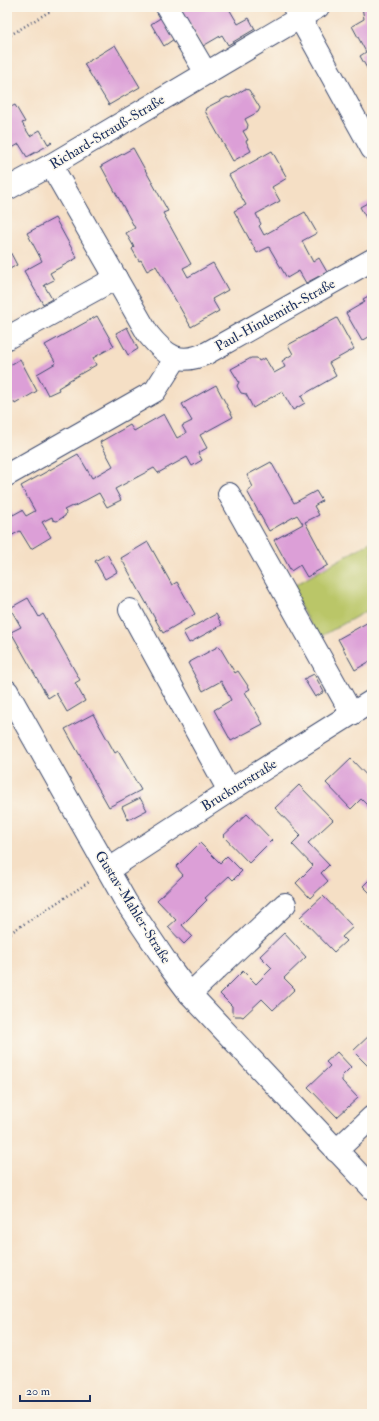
<svg xmlns="http://www.w3.org/2000/svg" width="379" height="1421" viewBox="0 0 379 1421" font-family="'IM FELL Double Pica',serif">
  <style>
    .green { fill: #bac667; stroke: #6a7a62 }
    .building { fill: #dc9fd7 }
    .lines { fill: none; stroke-linecap: round; stroke-linejoin: round }
    .minor-casing { stroke: #3c496d; stroke-width: 24 }
    .path { stroke: #3c496d; stroke-width: 2.5; stroke-dasharray: 1 3; stroke-linecap: butt }
    .minor { stroke: #fff; stroke-width: 22 }
    .labels { text-anchor: middle; dominant-baseline: central; stroke-width: 3; stroke-linejoin: round; paint-order: stroke }
    .street-label { font-size: 14px; fill: #1b2f5e; stroke: #fbf7ec }
  </style>
  <rect width="100%" height="100%" fill="#fbf7ec"/>
  <filter id="ink" filterUnits="userSpaceOnUse"><feTurbulence type="fractalNoise" baseFrequency=".025" numOctaves="2"/><feDisplacementMap in="SourceGraphic" scale="8" xChannelSelector="R" yChannelSelector="G"/><feConvolveMatrix kernelMatrix="1 2 1 2 8 2 1 2 1" color-interpolation-filters="sRGB"/></filter>
  <filter id="wash" filterUnits="userSpaceOnUse"><feTurbulence type="fractalNoise" baseFrequency=".012" numOctaves="4" result="noise"/><feDisplacementMap in="SourceGraphic" scale="16" xChannelSelector="R" yChannelSelector="G"/><feGaussianBlur stdDeviation="0.9" result="paint"/><feColorMatrix in="noise" values="0 0 0 0 0 0 0 0 0 0 0 0 0 0 0 0 0 1.4 0 .05"/><feComposite in="paint" operator="in"/></filter>
  <g filter="url(#wash)">
    <rect width="100%" height="100%" fill="#f5dfc5"/>
    <!-- green -->
    <polygon class="green" points="372,541 372,608 318,638 290,588"/>
    <g id="blocks">
      <!-- building -->
      <g class="building">
        <polygon points="180,7 228,7 238,24 249,18 255,29 228,45 222,35 203,46"/>
        <polygon points="362,7 372,7 372,77 360,56 366,52 352,26 364,19"/>
        <polygon points="162,17 174,39 164,46 151,24"/>
        <polygon points="115,45 140,87 109,105 84,64"/>
        <polygon points="245,89 249,90 260,108 258,112 245,119 248,125 247,129 243,131 248,140 246,141 251,151 233,161 205,111 206,108 227,97 230,98"/>
        <polygon points="15,105 25,122 22,123 30,136 40,130 48,144 51,142 52,143 27,157 19,144 7,151 7,109"/>
        <polygon points="133,148 168,211 163,213 191,264 183,268 188,277 213,263 228,290 212,299 219,311 191,327 156,266 147,271 141,260 139,261 132,249 134,247 126,233 135,228 101,166"/>
        <polygon points="272,151 287,178 272,187 280,201 256,214 261,224 259,226 264,235 305,212 317,233 302,241 313,262 319,258 327,272 306,283 299,271 287,278 269,247 257,253 234,211 246,205 229,175"/>
        <polygon points="371,201 372,203 372,219 368,221 360,207"/>
        <polygon points="55,218 77,258 50,273 54,280 44,285 52,299 43,304 24,271 42,261 27,233"/>
        <polygon points="7,246 17,265 8,270 7,273"/>
        <polygon points="372,294 372,335 362,341 346,313 365,302 363,299"/>
        <polygon points="97,316 114,346 93,358 96,365 68,381 68,382 58,388 59,390 48,395 37,374 56,363 45,345"/>
        <polygon points="337,318 354,349 329,363 336,376 301,396 305,403 293,410 282,391 253,408 246,394 241,393 237,386 239,382 231,369 251,358 257,358 259,361 265,358 274,373 285,367 282,361 293,354 288,345"/>
        <polygon points="127,327 138,349 128,355 116,333"/>
        <polygon points="20,359 37,391 15,404 14,402 7,406 7,367"/>
        <polygon points="216,385 233,417 200,435 207,448 198,453 202,460 192,466 187,457 158,473 154,468 115,489 121,500 107,507 99,493 73,507 72,506 64,510 66,512 65,516 57,521 53,520 52,517 42,522 51,537 31,549 20,531 7,538 7,504 13,515 22,510 26,516 35,511 21,486 78,454 92,478 113,466 100,442 130,425 134,431 164,414 177,438 186,433 182,426 192,421 182,404"/>
        <polygon points="271,462 294,503 316,491 322,501 314,506 319,515 305,522 328,565 307,577 300,565 291,571 274,540 303,524 297,515 269,531 247,491 253,487 247,475"/>
        <polygon points="148,542 172,585 177,582 195,614 163,633 121,558"/>
        <polygon points="107,554 117,572 105,579 95,561"/>
        <polygon points="28,598 39,617 43,614 80,680 75,683 85,701 67,712 56,693 48,698 11,632 21,627 10,608"/>
        <polygon points="216,614 222,625 189,643 183,632"/>
        <polygon points="372,620 372,660 355,670 338,639"/>
        <polygon points="219,646 235,673 238,671 250,689 245,692 263,724 231,741 214,710 231,700 221,681 203,691 188,663"/>
        <polygon points="314,674 324,692 315,697 304,679"/>
        <polygon points="93,714 115,753 118,751 141,790 109,807 65,729"/>
        <polygon points="351,759 372,781 372,807 371,809 361,799 351,809 326,783"/>
        <polygon points="299,785 333,820 308,843 329,865 321,873 328,881 310,898 296,883 313,866 292,844 301,835 275,808"/>
        <polygon points="140,798 147,810 128,820 122,807"/>
        <polygon points="247,814 272,840 249,863 223,836"/>
        <polygon points="200,843 220,863 227,856 242,871 233,880 229,876 205,898 207,900 182,925 192,936 184,944 168,927 176,920 157,900 183,875 176,867"/>
        <polygon points="372,877 372,893 371,894 363,886"/>
        <polygon points="323,896 353,927 342,937 346,941 334,952 300,917"/>
        <polygon points="284,933 306,957 284,978 295,989 273,1010 262,999 243,1017 241,1016 235,1016 232,1012 232,1006 220,994 243,971 256,984 272,968 260,956"/>
        <polygon points="372,1033 372,1070 353,1051"/>
        <polygon points="337,1052 351,1067 342,1076 342,1081 358,1098 337,1117 308,1087 330,1066 326,1062"/>
        <polygon points="372,1152 372,1161 367,1156"/>
      </g>
    </g>
  </g>
  <g filter="url(#ink)">
    <use href="#blocks" fill-opacity="0" stroke="#3c496d" stroke-width="1"/>
    <g class="lines">
      <!-- minor casing -->
      <g class="minor-casing">
        <g id="minor">
          <polyline points="167,7 206,73"/>
          <polyline points="294,7 372,149"/>
          <path d="M51 165 148 334C166 356 179 366 207 353L372 260"/>
          <polyline points="7,189 51,165 318,7"/>
          <polyline points="7,338 116,278"/>
          <polyline points="7,475 155,391 176,358"/>
          <polyline points="229,494 352,714"/>
          <polyline points="130,610 229,791"/>
          <polyline points="7,691 126,902 169,966 190,994 372,1188"/>
          <polyline points="108,870 229,791 372,701"/>
          <polyline points="190,994 285,904"/>
          <polyline points="336,1151 372,1117"/>
        </g>
      </g>
      <!-- path -->
      <g class="path">
        <polyline points="7,37 57,7"/>
        <polyline points="7,935 89,882"/>
      </g>
      <!-- minor -->
      <use href="#minor" class="minor"/>
    </g>
  </g>
  <g class="labels">
    <!-- street labels -->
    <g class="street-label">
      <text transform="translate(107 132) rotate(-31)">Richard-Strauß-Straße</text>
      <text transform="translate(275 315) rotate(-29)">Paul-Hindemith-Straße</text>
      <text transform="translate(239 785) rotate(-32)">Brucknerstraße</text>
      <text transform="translate(133 907) rotate(58)">Gustav-Mahler-Straße</text>
    </g>
  </g>
  <!-- margin -->
  <rect width="379" height="1421" fill="none" stroke="#fbf7ec" stroke-width="24"/>
  <!-- scale -->
  <path d="M20 1395v6h70v-6" fill="none" stroke="#1b2f5e" stroke-width="2"/>
  <text x="26" y="1395" font-size="12" fill="#1b2f5e" stroke="#fbf7ec" stroke-width="3" paint-order="stroke">20 m</text>
</svg>
